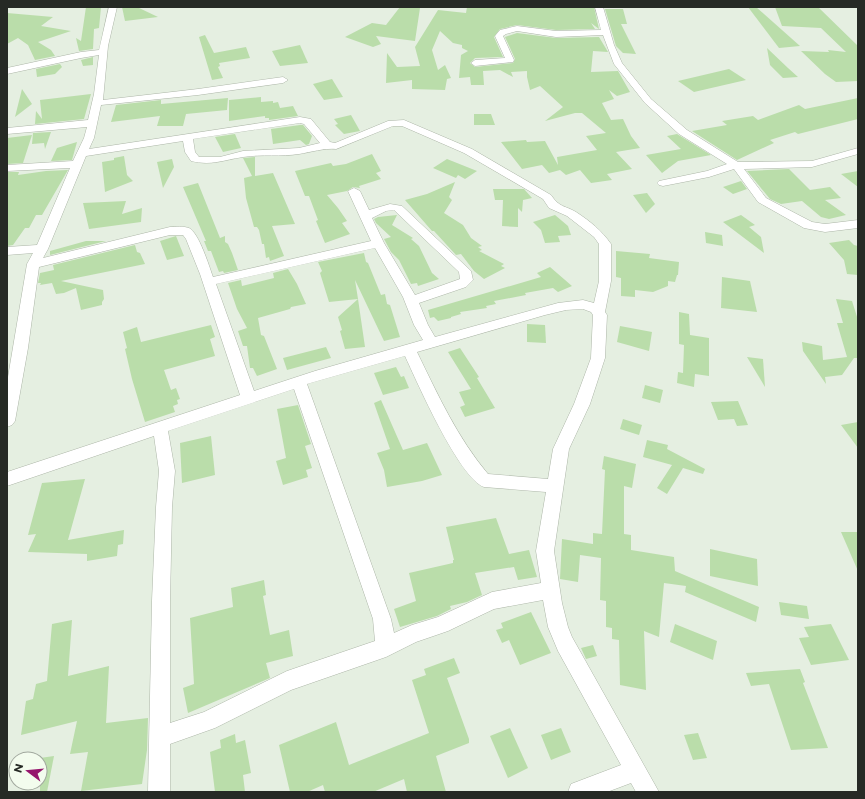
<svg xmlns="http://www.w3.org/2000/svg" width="865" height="799" viewBox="0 0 865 799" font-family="Montserrat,sans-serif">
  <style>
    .building { fill: #baddaa }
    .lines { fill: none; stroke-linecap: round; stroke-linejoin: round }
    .minor-casing { stroke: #adb6a8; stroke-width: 1 }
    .minor { fill: #fff; fill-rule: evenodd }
  </style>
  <rect width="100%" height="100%" fill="#e5efe1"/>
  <!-- building -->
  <g class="building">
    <polygon points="86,7 101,7 99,28 94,29 93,49 79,51 76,38 81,41"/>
    <polygon points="122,7 137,7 158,17 125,21"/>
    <polygon points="400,7 420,8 415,41 376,36 381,44 373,47 345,37 372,23 386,25"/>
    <polygon points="467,7 594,7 599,29 591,23 595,29 556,30 517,25 500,29 494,37 503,57 475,58 470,63 475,67 513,63 515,59 505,37 517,33 556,38 599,37 608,52 593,51 591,72 618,71 630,92 617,96 609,90 614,99 602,103 611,120 623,119 631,136 640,148 616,152 632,169 607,174 612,180 591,183 580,170 566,175 560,170 549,173 542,165 522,169 501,142 526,140 527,142 545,141 558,165 557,157 597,150 586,136 606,133 582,113 575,113 545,121 563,107 540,86 530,90 527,77 527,71 511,72 513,77 500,70 483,71 484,85 471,85 470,77 459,78 461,55 468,51 462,48 462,45 453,43 440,31 432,50 438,70 445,65 451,78 447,79 445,90 412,89 412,80 386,83 387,53 397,67 420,66 415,47 438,10 466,13"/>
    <polygon points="748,7 756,7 800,46 779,48"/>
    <polygon points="775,7 818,7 858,46 858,81 836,82 825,74 801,51 829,52 828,50 846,52 821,28 782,26"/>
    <polygon points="605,9 623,9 627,24 621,24 636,54 623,53 616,46"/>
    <polygon points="7,13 53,17 41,26 71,31 38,42 51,50 55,56 35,60 28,45 18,38 7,44"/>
    <polygon points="205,35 214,53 246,47 250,58 219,63 220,66 218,67 223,78 212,80 199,37"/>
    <polygon points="300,45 308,63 280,66 272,51"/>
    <polygon points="767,48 788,68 798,77 783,78 770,65"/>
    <polygon points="93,57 93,65 83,66 81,60"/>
    <polygon points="60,64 62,67 55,74 37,77 36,69"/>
    <polygon points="729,69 746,80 694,92 678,81"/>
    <polygon points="332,79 343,97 324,100 313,84"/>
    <polygon points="22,89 32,104 15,117"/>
    <polygon points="91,94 84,119 35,124 36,111 42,119 40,100"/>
    <polygon points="261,97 261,102 273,101 273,103 278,102 280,108 293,106 298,116 269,120 269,118 265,118 265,116 229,121 229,100"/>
    <polygon points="228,98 227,110 186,114 183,126 157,126 160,116 111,122 116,105 161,100 161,104"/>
    <polygon points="858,98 858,119 798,134 795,132 770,140 774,143 737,160 692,131 727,125 722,121 753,116 758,120 799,105 805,109"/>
    <polygon points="474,114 491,114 495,125 474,125"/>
    <polygon points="351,115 360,131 344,134 335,125 338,124 334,119"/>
    <polygon points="300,125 303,125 312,136 309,144 306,145 300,140 273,144 271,129"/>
    <polygon points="51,132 45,149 44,143 32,144 33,133"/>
    <polygon points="235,134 241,148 223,152 215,137"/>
    <polygon points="677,134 711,155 678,161 662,173 646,155 681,149 667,136"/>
    <polygon points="32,135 23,163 7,164 7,138"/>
    <polygon points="77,142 72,160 51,161 57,148"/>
    <polygon points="372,154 381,171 376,173 381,179 359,186 360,188 353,187 347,191 327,195 338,208 347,221 342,223 350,234 325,243 316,221 318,220 309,196 305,196 295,171 331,163 333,166 346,164"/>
    <polygon points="124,156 127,175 133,181 105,192 102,162 114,160 114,158"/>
    <polygon points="255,157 255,176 273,173 295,224 272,226 284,256 270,261 269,257 266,258 264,244 262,244 259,230 257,227 254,227 246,198 244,178 252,176 243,158"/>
    <polygon points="172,159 174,167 163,188 157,162"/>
    <polygon points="447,159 477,171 465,179 458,175 456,178 433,168"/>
    <polygon points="789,169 810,190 830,187 841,198 825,200 846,215 829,219 821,217 802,201 781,204 770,199 747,171"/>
    <polygon points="68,170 42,215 36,215 29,228 25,228 13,245 7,246 7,172 19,172 18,175 46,171"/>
    <polygon points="858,171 858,187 841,174"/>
    <polygon points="741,181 747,189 733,194 723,187"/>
    <polygon points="455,182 449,197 452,200 444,213 463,225 471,238 482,246 478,247 482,250 479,251 504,264 501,266 505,268 484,279 474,271 461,254 456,255 434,231 432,231 405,200 427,194"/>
    <polygon points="198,183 220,238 225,236 225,242 228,244 232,253 238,270 224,273 223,271 219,272 211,251 208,251 204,241 206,241 183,187"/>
    <polygon points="493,189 524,189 532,198 523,200 522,212 518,208 518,227 502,226 503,200 495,200"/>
    <polygon points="647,193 655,204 646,213 633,195"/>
    <polygon points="126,201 122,214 142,208 141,222 89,229 83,203"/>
    <polygon points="397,215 392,225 413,238 411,239 419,246 432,273 439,279 418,286 417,283 411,284 399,260 391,252 384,239 391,237 376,223 374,219 378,217"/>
    <polygon points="555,215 568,226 571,235 558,236 560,242 545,243 541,230 533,222"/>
    <polygon points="741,215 755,225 749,227 761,237 764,253 723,222"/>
    <polygon points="705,232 722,235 723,246 706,243"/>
    <polygon points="176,236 184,256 167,260 160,241"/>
    <polygon points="849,240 854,245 858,246 858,275 847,274 844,260 829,243"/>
    <polygon points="86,241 106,241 50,255 50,251"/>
    <polygon points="135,245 137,252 140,253 145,264 61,281 103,290 104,299 102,302 102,305 81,310 76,288 64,293 56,294 52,283 40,285 41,283 38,283 40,273 54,270 53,265"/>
    <polygon points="616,251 650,254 649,258 679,262 678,275 677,275 675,282 668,281 668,286 653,292 635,290 635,297 621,296 621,278 616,277"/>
    <polygon points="364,253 366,262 368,263 381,295 385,294 387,304 390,305 400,337 384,341 355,280 358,299 329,302 320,273 322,271 318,262"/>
    <polygon points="550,267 572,286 558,292 553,288 525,293 526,295 494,301 496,304 486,306 487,308 460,312 461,314 451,317 451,318 438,321 434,317 430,318 428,310 541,277 537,273"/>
    <polygon points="288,269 297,284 306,304 291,307 290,309 258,318 261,335 264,336 277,369 257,376 253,368 250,368 247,346 243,346 238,331 247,328 237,309 228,283 241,280 242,286 274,278 273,273"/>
    <polygon points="722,277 750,281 757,312 721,308"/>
    <polygon points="358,299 365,347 345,349 340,331 342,330 338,317"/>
    <polygon points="836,299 852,301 858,320 858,358 854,358 842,375 825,377 826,384 803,351 802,342 822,346 823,360 847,357 837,323 843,323"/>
    <polygon points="679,312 689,314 690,335 709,338 709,376 695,374 694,387 677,383 678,372 683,373 684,345 679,344"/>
    <polygon points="527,324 545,325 546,343 527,342"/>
    <polygon points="211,325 215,337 210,339 215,356 164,370 171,390 176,388 180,399 177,400 178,404 173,406 175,412 145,422 132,379 125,349 127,348 123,332 137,327 141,342"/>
    <polygon points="620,326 652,332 649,351 617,342"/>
    <polygon points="326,347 331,358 287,370 283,358"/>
    <polygon points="460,348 479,377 477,378 495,408 465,417 460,407 465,405 459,392 471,389 448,352"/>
    <polygon points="747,357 763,359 765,387"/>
    <polygon points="396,367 401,377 404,376 409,388 383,395 374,373"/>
    <polygon points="645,385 663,390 660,403 642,398"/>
    <polygon points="381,400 403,450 427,443 442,475 422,481 387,487 384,470 377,453 390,449 374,403"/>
    <polygon points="738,401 748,425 737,426 734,419 718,420 711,402"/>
    <polygon points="298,405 311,444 305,446 312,468 306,470 308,477 283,485 276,461 286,458 277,409"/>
    <polygon points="623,419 642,425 639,435 620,429"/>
    <polygon points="858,422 858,448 841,425"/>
    <polygon points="211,436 215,475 182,483 180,443"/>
    <polygon points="647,440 668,445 667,449 705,469 703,474 683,468 667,494 657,488 672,465 643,457"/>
    <polygon points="604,456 636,464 632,488 624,486 624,534 631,535 631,550 674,557 675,571 759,607 756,622 685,592 686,586 664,583 659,637 644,631 646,690 620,685 619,640 612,639 612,628 606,627 606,601 600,600 601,558 580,555 578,582 560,579 562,539 593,544 593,533 602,534 605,470 602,469"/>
    <polygon points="85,479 68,540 124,530 123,544 118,545 117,556 87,561 87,554 28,552 36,534 28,535 42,483"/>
    <polygon points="496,518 509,554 529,550 537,577 518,580 514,567 475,573 482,595 467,602 450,606 451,609 437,616 400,627 394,609 416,601 409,573 453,563 453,560 454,560 446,527"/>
    <polygon points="841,532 858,532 858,571"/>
    <polygon points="710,549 757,559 758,586 710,576"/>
    <polygon points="264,580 266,595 263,596 270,635 289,630 293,656 266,663 270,678 188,713 183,688 194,684 190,618 233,607 231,588"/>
    <polygon points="779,602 807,606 809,619 781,615"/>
    <polygon points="531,612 551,653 520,665 509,640 502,643 496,630 503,628 501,623"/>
    <polygon points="72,620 68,676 109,666 106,723 148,718 147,750 142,784 81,791 88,752 70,754 77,721 21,735 26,701 33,699 36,684 47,681 52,624"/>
    <polygon points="675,624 717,641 713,660 670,642"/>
    <polygon points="831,624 849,660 811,665 799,638 809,637 804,627"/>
    <polygon points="593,645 597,656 586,659 581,648"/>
    <polygon points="454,658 460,673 447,678 469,739 469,743 436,756 446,792 407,792 404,779 373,792 325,792 323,785 307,792 290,792 279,745 336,722 349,765 429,733 412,680 426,675 424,669"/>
    <polygon points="800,669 805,682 803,683 828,748 791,750 769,684 751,686 746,673"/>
    <polygon points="510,728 528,768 508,778 490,736"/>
    <polygon points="561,728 571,752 551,760 541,735"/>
    <polygon points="698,733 707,758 693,760 684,735"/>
    <polygon points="235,734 236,743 245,740 251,773 243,775 245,792 215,792 210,752 221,748 220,740"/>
    <polygon points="54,756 47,792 40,792 40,758"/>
  </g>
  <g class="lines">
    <!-- minor casing -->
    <g class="minor-casing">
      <g id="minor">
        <path d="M109 7H117L108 46 103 100 198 89 283 77 288 80 283 83 198 95 101 105 94 138 89 149 300 117 311 119 330 142 335 143 388 121 404 120 472 149 551 195C560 208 564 205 576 212 590 221 602 231 611 244V281L605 312 607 315 605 358 590 404 569 449 554 551 562 603 568 627 572 637 659 792H636L631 783 607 792H568L571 784 621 765 558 651 548 627 543 600 494 609 448 631 416 642 386 657 291 690 215 728 170 744V792H148L152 601 156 507 159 471 154 436 7 486V472L240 395 200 274 186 239 183 235H170L39 267 28 348 15 421 12 425 7 427V383L27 264 33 253 7 255V247L37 245 70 168 7 171V165L73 161 84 138 87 127 7 134V128L88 120 94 94 99 55 81 58 7 74V68L81 52 99 50ZM300 123 304 124 320 143 299 148 243 151 220 157H199L195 152 193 139ZM393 126H402L464 153 543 199 549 208 567 216 594 237 599 244V281L594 303 583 300 558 303 435 337 428 325 419 303 466 287 473 280 471 271 402 206 390 204 369 210 360 191 354 188 348 191 371 241 213 277C209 266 199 233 189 228 184 226 175 227 170 227L43 258 48 249 86 156 183 141 185 152 191 161C212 166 223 160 243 157 262 154 281 157 299 154 312 152 323 148 336 149ZM394 210 459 272 460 279 415 295 384 243 372 218 386 211ZM375 248 403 297 414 325 423 340 315 371 254 391 216 284ZM583 309 591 312 593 315 591 358 574 404 553 449 548 479 488 474C457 437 438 395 417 352L545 315 566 310ZM405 356C417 382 459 478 484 487L546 492 536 551 541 583 492 592 438 617 412 625 394 633 391 619 307 384ZM294 389 373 619 375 641 287 671 204 712 170 723V601L172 507 175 471 168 431Z"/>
        <polygon points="595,7 603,7 614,45 622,63 651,99 687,130 738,162 812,161 858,148 858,154 812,167 744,169 766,198 812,222 825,224 858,220 858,228 825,232 804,228 758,202 734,169 709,177 663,186 659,185 657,183 659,181 707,171 727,164 679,134 645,103 614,64 603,35 556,37 517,31 506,34 503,36 514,60 513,62 475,66 471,63 475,60 505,58 495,36 500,30 517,26 556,31 601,30"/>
      </g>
    </g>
    <!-- minor -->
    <use href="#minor" class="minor"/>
  </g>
  <!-- border -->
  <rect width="865" height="799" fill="none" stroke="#262a25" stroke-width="16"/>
  <!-- north arrow -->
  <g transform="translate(28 771) rotate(286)"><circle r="19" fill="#f3fcee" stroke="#a1a89e"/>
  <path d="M0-3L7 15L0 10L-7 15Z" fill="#96156d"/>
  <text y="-6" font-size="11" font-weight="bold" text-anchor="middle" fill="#262a25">N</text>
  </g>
</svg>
